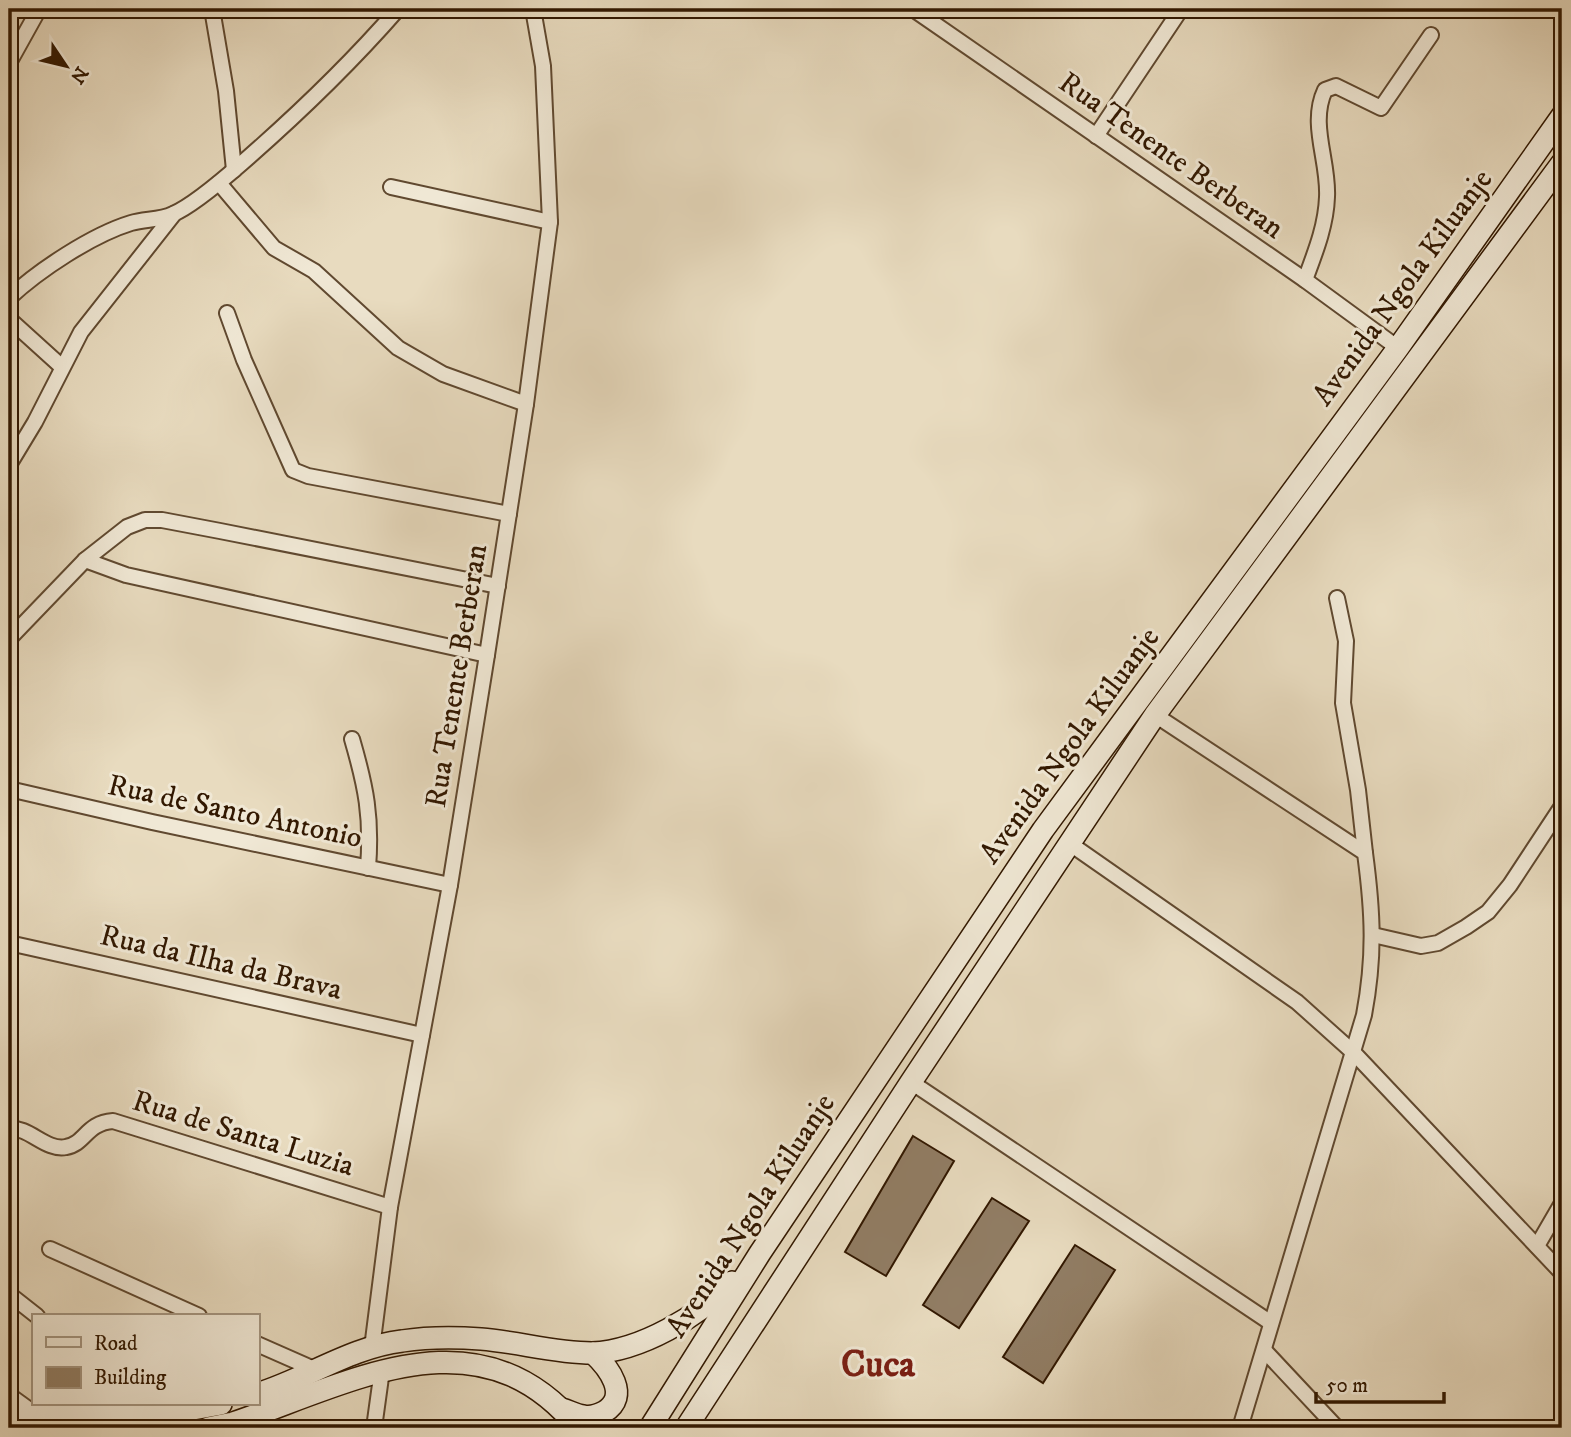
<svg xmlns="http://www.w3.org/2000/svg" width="1571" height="1437" viewBox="0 0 1571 1437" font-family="'IM FELL DW Pica',serif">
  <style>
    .building { fill: #917d64; stroke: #321801; stroke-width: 2 }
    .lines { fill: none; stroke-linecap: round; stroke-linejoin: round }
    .street-casing { stroke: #604930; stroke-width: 18 }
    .secondary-casing { stroke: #321801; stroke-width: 24 }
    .street { stroke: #f0e8d5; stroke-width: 14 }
    .secondary { stroke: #f0e8d5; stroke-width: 21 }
    .labels { text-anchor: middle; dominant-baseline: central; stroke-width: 6; stroke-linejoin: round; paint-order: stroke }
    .street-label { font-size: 30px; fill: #321801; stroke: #f0e8d5 }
    .district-label { font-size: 37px; font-weight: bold; fill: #7a1f14; stroke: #f0e8d5 }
  </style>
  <rect width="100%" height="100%" fill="#e8dbbf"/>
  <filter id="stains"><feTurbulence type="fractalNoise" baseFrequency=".00286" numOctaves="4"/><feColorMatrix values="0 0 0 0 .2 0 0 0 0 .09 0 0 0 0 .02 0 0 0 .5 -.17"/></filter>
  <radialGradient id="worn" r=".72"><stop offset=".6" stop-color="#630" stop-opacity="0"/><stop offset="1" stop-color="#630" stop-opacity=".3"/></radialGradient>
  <!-- building -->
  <g class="building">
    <polygon points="913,1136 954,1161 886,1276 845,1252"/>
    <polygon points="992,1198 1029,1221 959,1328 923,1305"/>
    <polygon points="1075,1245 1115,1270 1043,1383 1003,1357"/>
  </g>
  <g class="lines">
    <!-- street casing -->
    <g class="street-casing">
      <g id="street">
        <polyline points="212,9 226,91 234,170"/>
        <polyline points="913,9 1305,280 1398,348"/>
        <polyline points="9,63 39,9"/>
        <polyline points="1096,136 1181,9"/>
        <polyline points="219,183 274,248 314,271 398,348 443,374 526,404"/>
        <polyline points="391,187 550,222"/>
        <path d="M1305 280C1315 253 1326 226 1327 197 1329 161 1309 124 1325 90L1336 86 1381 108 1431 35"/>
        <path d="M9 298C39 270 92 235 131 223 145 219 161 220 173 214 192 206 226 177 242 163 297 115 350 64 398 9"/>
        <polyline points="227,313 244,360 293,470 308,476 509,514"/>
        <polyline points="9,319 62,367"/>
        <polyline points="9,465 35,422 81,332 174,214"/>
        <polyline points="85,560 126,575 487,655"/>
        <polyline points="1337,598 1346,641 1343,703 1358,790 1365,853"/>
        <polyline points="9,639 85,560 127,527 145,520 162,520 220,531 498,586"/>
        <path d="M1155 715 1365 853C1373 913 1375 956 1364 1015L1240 1428"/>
        <path d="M352 739C366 787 372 817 368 868"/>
        <polyline points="9,789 152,822 450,885"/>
        <polyline points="1069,843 1297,1002 1354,1053 1562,1273"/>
        <polyline points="1373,935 1421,946 1438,943 1466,927 1488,912 1510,885 1562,806"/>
        <polyline points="9,943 422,1035"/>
        <polyline points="911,1082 1271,1323"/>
        <path d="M9 1129C29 1126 45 1151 66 1147 85 1144 86 1123 113 1121L390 1207"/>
        <polyline points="1537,1246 1562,1203"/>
        <polyline points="50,1249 199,1316"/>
        <polyline points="9,1294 37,1316"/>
        <polyline points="257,1344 316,1370"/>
        <polyline points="372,1348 390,1207 450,885 487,655 526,404 550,222 543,66 533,9"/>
        <polyline points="1264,1350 1337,1428"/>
        <polyline points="9,1395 38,1416"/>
        <polyline points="374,1428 382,1370"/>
      </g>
    </g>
    <!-- secondary casing -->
    <g class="secondary-casing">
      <g id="secondary">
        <path d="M257 1394C306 1379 351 1347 402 1341 428 1337 455 1337 481 1339 518 1342 555 1353 592 1353 641 1351 699 1316 732 1282"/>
        <path d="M562 1409C569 1411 576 1415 583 1416 591 1418 598 1415 604 1412 631 1396 608 1367 593 1353"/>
        <polyline points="9,1416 171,1413 221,1404"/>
        <path d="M208 1428 233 1423C351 1383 479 1307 578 1428"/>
        <polyline points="650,1428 760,1253 1043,830 1398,348 1562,116"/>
        <polyline points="686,1428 911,1082 1155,715 1562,163"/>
      </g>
    </g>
    <!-- street -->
    <use href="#street" class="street"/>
    <!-- secondary -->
    <use href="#secondary" class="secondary"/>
  </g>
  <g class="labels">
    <!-- street labels -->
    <g class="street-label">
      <text transform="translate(1171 156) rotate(35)">Rua Tenente Berberan</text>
      <text transform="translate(1403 288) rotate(-54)">Avenida Ngola Kiluanje</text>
      <text transform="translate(457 676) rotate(-81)">Rua Tenente Berberan</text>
      <text transform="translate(1070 746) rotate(-54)">Avenida Ngola Kiluanje</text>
      <text transform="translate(235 812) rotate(12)">Rua de Santo Antonio</text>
      <text transform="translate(221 963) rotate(13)">Rua da Ilha da Brava</text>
      <text transform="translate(243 1134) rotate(17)">Rua de Santa Luzia</text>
      <text transform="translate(751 1216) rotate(-57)">Avenida Ngola Kiluanje</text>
    </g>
    <!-- district labels -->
    <g class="district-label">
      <text x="878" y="1365">Cuca</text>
    </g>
  </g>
  <!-- margin -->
  <rect width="1571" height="1437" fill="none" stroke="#e8dbbf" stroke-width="35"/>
  <rect x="10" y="10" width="1550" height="1416" fill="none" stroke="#321801" stroke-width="3.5"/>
  <rect x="18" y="18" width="1536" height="1402" fill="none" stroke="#321801" stroke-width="2"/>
  <!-- legend -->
  <rect x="32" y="1314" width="228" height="91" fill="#f0e8d5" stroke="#a49580" stroke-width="2"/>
  <rect x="46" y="1337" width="35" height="10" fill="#f0e8d5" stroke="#a49580" stroke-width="2"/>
  <text x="94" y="1350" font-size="21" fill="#321801">Road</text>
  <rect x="46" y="1367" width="35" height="21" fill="#917d64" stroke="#a49580" stroke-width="2"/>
  <text x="94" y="1384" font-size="21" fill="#321801">Building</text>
  <!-- north arrow -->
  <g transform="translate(66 66) rotate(125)" stroke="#f0e8d5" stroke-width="5" paint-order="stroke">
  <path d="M0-5L12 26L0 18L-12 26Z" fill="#321801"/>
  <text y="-10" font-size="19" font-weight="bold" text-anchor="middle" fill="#321801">N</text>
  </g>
  <!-- scale -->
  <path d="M1316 1392v10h128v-10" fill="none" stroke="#321801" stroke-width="3.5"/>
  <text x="1326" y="1392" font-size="21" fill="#321801" stroke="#f0e8d5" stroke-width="5" paint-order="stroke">50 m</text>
  <rect width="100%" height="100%" filter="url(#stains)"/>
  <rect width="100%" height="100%" fill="url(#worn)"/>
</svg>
